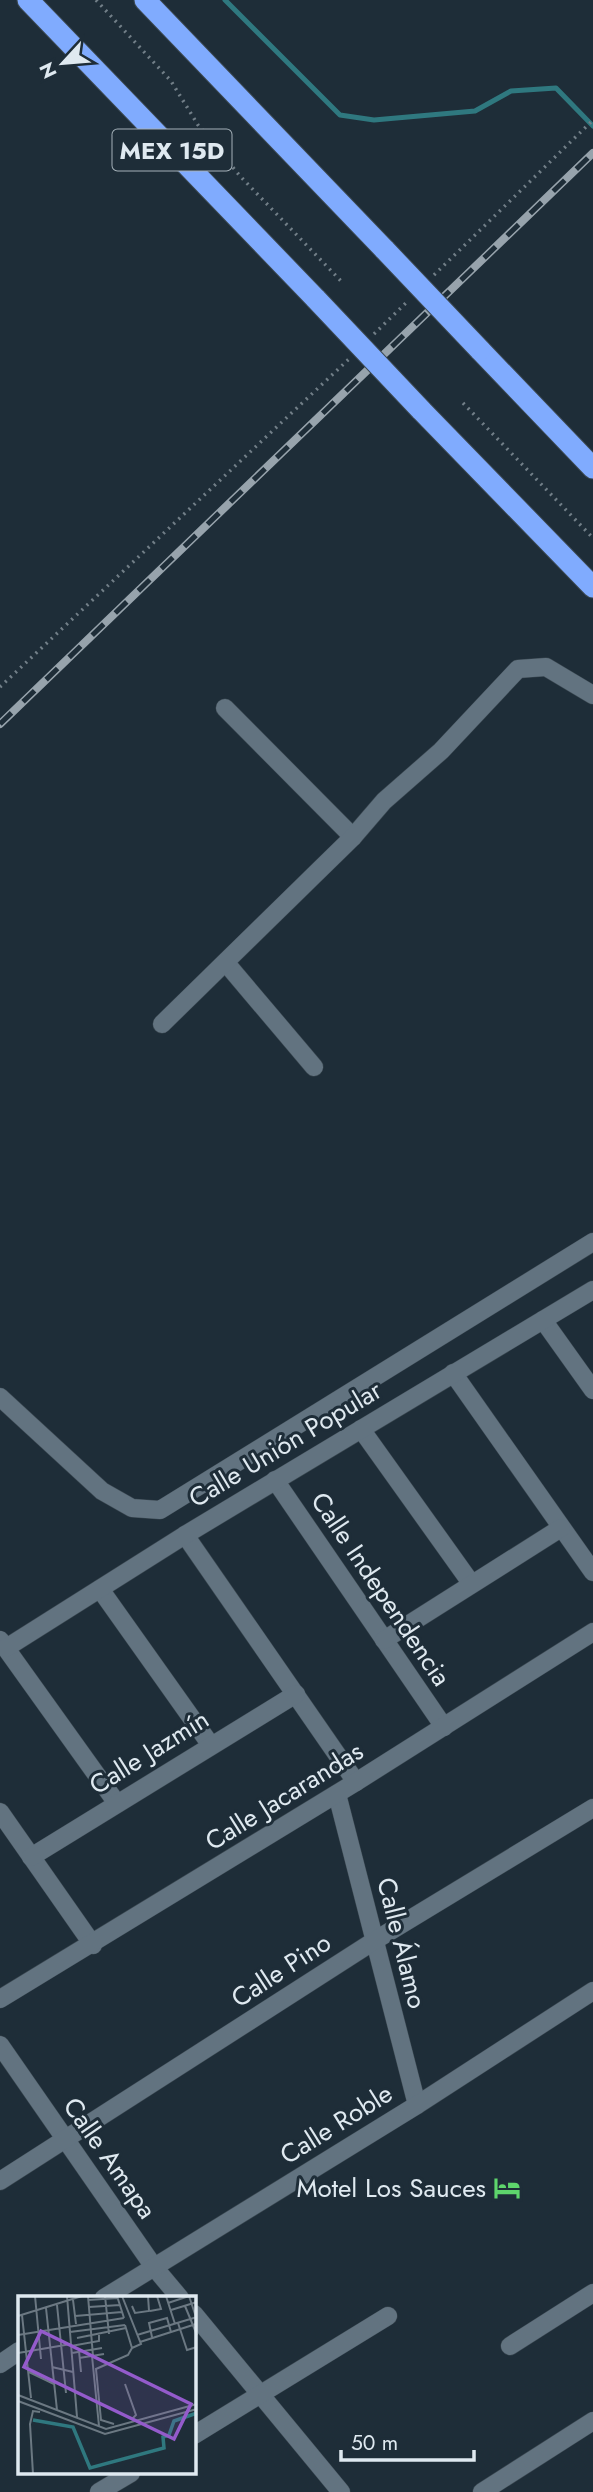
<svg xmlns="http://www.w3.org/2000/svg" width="593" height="2492" viewBox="0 0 593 2492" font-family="Jost,sans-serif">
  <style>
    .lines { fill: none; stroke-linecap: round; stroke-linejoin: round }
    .stream { stroke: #2f787f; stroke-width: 5 }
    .minor-casing { stroke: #3b4851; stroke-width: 19 }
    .highway-casing { stroke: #3b4851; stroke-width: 23 }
    .path { stroke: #727f88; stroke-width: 3.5; stroke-dasharray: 2 5; stroke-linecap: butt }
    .minor { stroke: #627380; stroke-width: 18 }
    .highway { stroke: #80abfe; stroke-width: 21 }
    .rail-casing { stroke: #97a3ac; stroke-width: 8 }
    .rail { stroke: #1e2d38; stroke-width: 5; stroke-dasharray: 16; stroke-linecap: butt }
    .highway-bridge-casing { stroke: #3b4851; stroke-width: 23; stroke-linecap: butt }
    .highway-bridge { stroke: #80abfe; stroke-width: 21 }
    .labels { text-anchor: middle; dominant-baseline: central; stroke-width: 6; stroke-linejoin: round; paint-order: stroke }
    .shield { fill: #1e2d38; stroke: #a5b1b9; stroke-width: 2 }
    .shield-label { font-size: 24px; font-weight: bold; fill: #dfe9f0 }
    .street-label { font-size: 26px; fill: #dfe9f0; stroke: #1e2d38 }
    .poi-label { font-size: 26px; fill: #dfe9f0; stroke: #1e2d38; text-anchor: end }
    .inset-river { fill: none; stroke: #2f787f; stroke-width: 3.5 }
    .inset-road { fill: none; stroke: #6b7882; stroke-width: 2 }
    .view { fill: #945bcb; fill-opacity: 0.15; stroke: #945bcb; stroke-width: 3.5 }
    .inset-edge { fill: none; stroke: #dfe9f0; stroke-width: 3.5 }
  </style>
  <rect width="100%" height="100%" fill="#1e2d38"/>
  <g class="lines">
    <!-- stream -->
    <polyline class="stream" points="225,0 340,115 374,120 475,111 511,91 556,88 593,126"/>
    <!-- minor casing -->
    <g class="minor-casing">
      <g id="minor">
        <polyline points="225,708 353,837"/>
        <polyline points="226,963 314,1067"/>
        <polyline points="162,1024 353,837 384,801 441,751 518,669 546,667 593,695"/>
        <polyline points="543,1320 593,1390"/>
        <polyline points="453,1373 593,1572"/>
        <polyline points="0,1397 102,1491 132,1508 160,1510 593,1242"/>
        <polyline points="361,1429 471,1583"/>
        <polyline points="275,1480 444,1727"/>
        <polyline points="185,1535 356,1782"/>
        <polyline points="100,1589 210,1744"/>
        <polyline points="0,1640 116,1802"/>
        <polyline points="384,1640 561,1528"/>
        <polyline points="6,1648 185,1535 593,1290"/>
        <polyline points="337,1794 417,2105"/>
        <polyline points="0,1812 93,1945"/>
        <polyline points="31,1857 296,1694"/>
        <polyline points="0,1999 356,1782 593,1632"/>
        <polyline points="0,2045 154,2267 180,2298"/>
        <polyline points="0,2181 374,1941 593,1808"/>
        <polyline points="104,2298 417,2105 593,1991"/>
        <polyline points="194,2314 341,2492"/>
        <polyline points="510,2346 593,2293"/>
        <polyline points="0,2364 19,2351"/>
        <polyline points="194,2435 388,2316"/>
        <polyline points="99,2492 131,2473"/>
        <polyline points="482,2492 593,2421"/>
      </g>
    </g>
    <!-- highway casing -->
    <g class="highway-casing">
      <g id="highway">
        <polyline points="28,0 316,299"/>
        <polyline points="145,0 385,250"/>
        <polyline points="480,350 593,468"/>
        <polyline points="421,410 593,587"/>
      </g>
    </g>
    <!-- path -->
    <g class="path">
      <polyline points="96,0 171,81 198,125 240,176 341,281"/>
      <polyline points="434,275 593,120"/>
      <polyline points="374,334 409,300"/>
      <polyline points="463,403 593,538"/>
      <polyline points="0,687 349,359"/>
    </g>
    <!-- minor -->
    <use href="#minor" class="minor"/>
    <!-- highway -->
    <use href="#highway" class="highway"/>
    <!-- rail casing -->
    <g class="rail-casing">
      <polyline id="rail" points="0,724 593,153"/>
    </g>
    <!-- rail -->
    <use href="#rail" class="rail"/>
    <!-- highway-bridge casing -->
    <g class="highway-bridge-casing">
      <g id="highway-bridge">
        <polyline points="385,250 480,350"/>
        <polyline points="316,299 421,410"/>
      </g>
    </g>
    <!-- highway-bridge -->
    <use href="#highway-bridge" class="highway-bridge"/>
  </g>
  <!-- icons -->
  <defs>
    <g id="hotel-bare" transform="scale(2.1)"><path d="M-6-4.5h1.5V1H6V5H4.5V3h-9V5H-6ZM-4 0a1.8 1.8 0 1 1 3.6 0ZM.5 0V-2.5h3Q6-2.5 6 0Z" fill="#5ed56c" stroke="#1e2d38" stroke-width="2.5" paint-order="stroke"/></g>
  </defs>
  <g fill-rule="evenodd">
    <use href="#hotel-bare" x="507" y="2188"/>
  </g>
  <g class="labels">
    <!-- shield labels -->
    <rect class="shield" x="112.5" y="129.5" width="119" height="41" rx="5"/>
    <g class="shield-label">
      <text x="172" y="150">MEX 15D</text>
    </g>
    <!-- street labels -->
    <g class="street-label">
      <text transform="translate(285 1444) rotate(-31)">Calle Unión Popular</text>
      <text transform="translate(381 1589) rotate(56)">Calle Independencia</text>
      <text transform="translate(149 1752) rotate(-32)">Calle Jazmín</text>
      <text transform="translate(284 1796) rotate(-32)">Calle Jacarandas</text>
      <text transform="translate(402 1943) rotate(76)">Calle Álamo</text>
      <text transform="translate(281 1970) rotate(-33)">Calle Pino</text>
      <text transform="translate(336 2124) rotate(-32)">Calle Roble</text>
      <text transform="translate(110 2158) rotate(55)">Calle Amapa</text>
    </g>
    <!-- poi labels -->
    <g class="poi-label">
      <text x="486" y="2188">Motel Los Sauces</text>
    </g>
  </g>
  <!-- overview -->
  <g transform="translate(18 2296)">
    <rect width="178" height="178" fill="#1e2d38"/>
    <path class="inset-river" d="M15 124 55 131 72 172 146 152 145 141 151 139 156 125 179 117"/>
    <path class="inset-road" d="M17 0 23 63M49 0 59 121M70 0 75 60M87 0 91 38M99 0 106 22M104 0 123 48 114 52M148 0 157 28M171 0 178 21M55 4 58 28M70 4 100 2M150 7 171 0M39 9 48 97M114 10 117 17 131 15 130 0M167 10 179 39M71 11 102 9M28 12 39 114M153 14 179 6M132 15 143 13 139 0M4 19 13 102M0 20 64 0M57 20 104 16M160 27 169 54 179 51M107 29 114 52M52 36 107 29M0 39 106 22M119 39 179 21M134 41 131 27 149 22 153 36M59 42 108 32M122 46 178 28M53 50 81 45V39M61 55 63 76M0 57 53 48M54 57 84 52M74 60 81 130M61 62 86 58M34 71 55 76M11 76 36 88M107 88 118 119 114 123M0 99 88 133 179 108M0 105 87 138 179 113M96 128 83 124 78 73 110 59 114 52M15 178 12 128 15 115 22 116"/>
    <path class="view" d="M23 35 173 108 156 143 6 71Z"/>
    <rect width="178" height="178" class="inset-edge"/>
  </g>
  <!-- north arrow -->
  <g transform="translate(63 63) rotate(244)" stroke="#1e2d38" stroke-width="5" paint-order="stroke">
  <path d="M0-5L12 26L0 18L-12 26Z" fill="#dfe9f0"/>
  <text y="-10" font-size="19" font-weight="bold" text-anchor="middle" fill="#dfe9f0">N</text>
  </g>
  <!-- scale -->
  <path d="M341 2450v10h133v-10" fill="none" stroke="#dfe9f0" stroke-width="3.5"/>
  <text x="351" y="2450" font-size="21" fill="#dfe9f0" stroke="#1e2d38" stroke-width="5" paint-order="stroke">50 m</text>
</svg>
